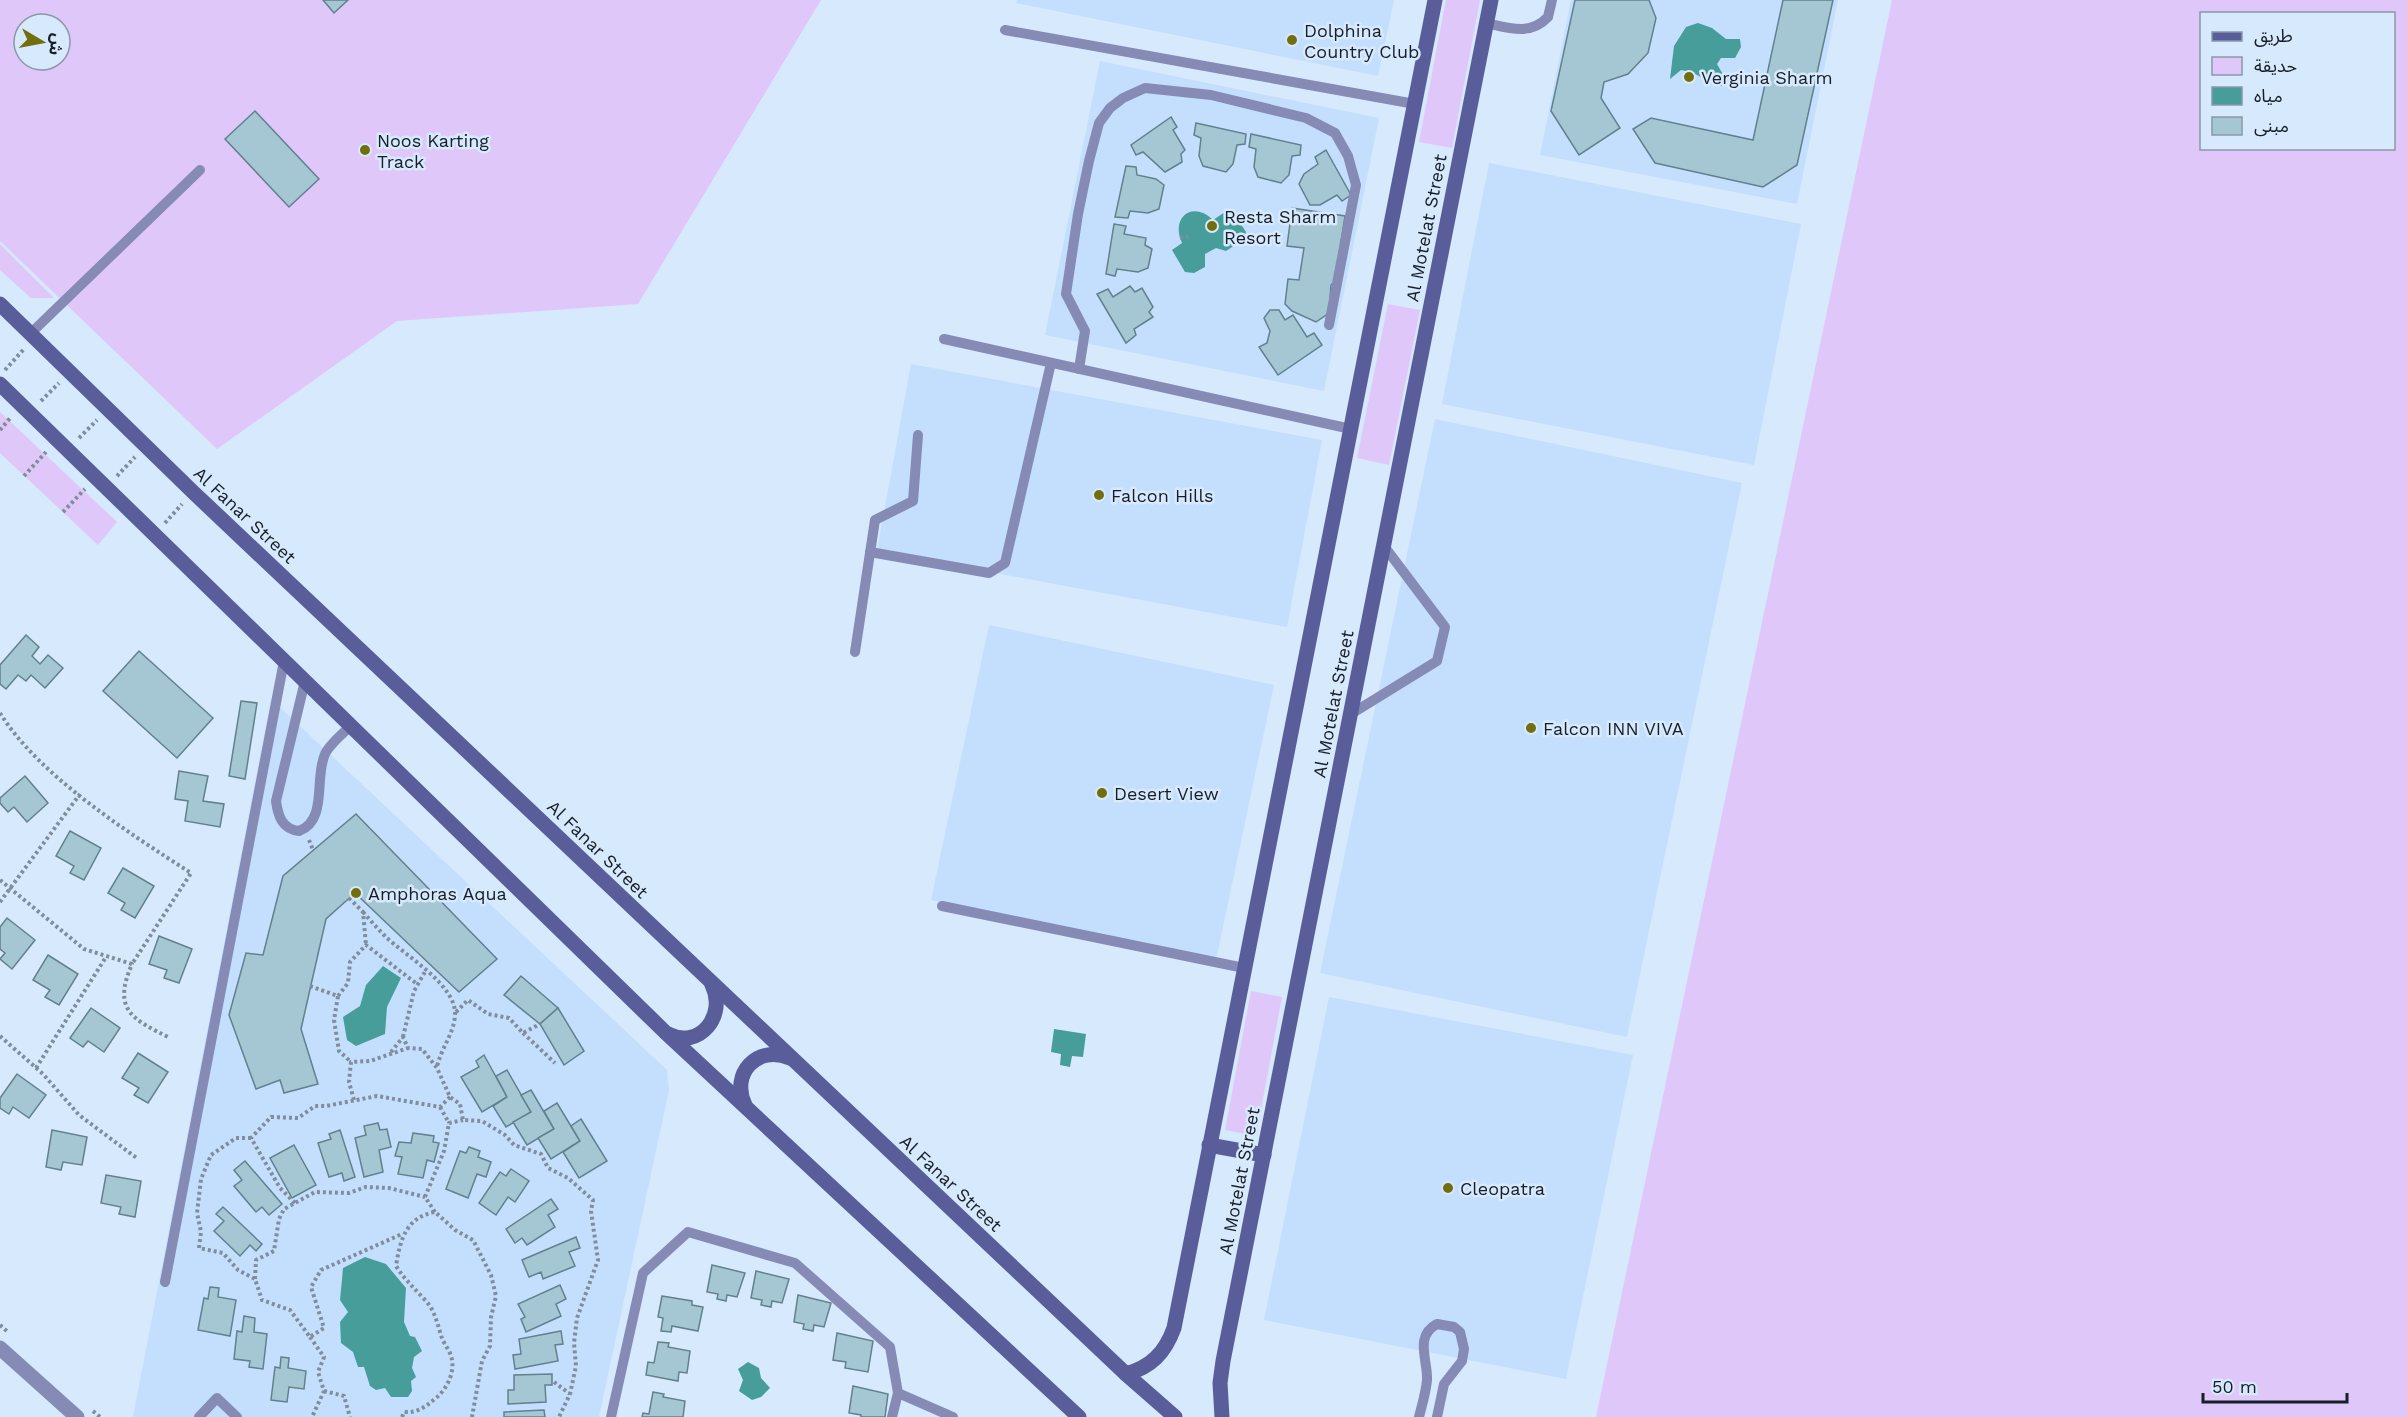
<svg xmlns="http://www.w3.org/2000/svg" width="2407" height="1417" viewBox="0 0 2407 1417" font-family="'Work Sans','Noto Sans Arabic',sans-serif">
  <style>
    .built { fill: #c4dffd }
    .green { fill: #e0c7fa; fill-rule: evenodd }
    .water { fill: #479d9a }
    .building { fill: #a5c7d3; stroke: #61818c; stroke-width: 1.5 }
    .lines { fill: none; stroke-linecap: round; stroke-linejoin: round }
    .path { stroke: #808e9c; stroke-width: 4; stroke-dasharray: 3 3; stroke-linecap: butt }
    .lane { stroke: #868bb6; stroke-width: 10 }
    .street { stroke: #868bb6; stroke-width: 15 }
    .secondary { stroke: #595e9b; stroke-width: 15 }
    .poi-dot { fill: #716e0e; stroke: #d7e9fc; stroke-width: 2 }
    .labels { text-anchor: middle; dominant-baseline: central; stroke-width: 5; stroke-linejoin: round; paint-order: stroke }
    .poi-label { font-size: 18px; fill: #161e27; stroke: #d7e9fc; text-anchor: start }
    .street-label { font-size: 18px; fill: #161e27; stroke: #d7e9fc }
  </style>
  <rect width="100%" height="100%" fill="#d7e9fc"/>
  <!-- built -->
  <g class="built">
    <polygon points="1017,0 1394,0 1378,76 1016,3"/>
    <polygon points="1571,0 1838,0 1797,204 1540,155"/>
    <polygon points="1100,61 1379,118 1324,391 1045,335"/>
    <polygon points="1489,163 1801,224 1754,465 1442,404"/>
    <polygon points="911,364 1322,440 1287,627 877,551"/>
    <polygon points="1435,419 1742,483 1627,1037 1320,973"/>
    <polygon points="989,625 1274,685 1216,960 931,900"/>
    <polygon points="271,699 667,1070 669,1090 599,1417 133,1417"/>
    <polygon points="1329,997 1633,1055 1566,1379 1264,1320"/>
  </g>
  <!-- green -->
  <g class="green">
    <path d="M0 0H821L638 304 397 321 217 449 0 241ZM24 24H60V60H24Z"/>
    <polygon points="1446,0 1480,0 1452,148 1419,142"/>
    <path d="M1892 0H2407V1417H1596ZM2202 14H2394V148H2202Z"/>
    <polygon points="0,244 54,298 31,298 0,270"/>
    <polygon points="1388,304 1420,310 1389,465 1357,458"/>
    <polygon points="0,412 117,522 98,545 0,453"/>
    <polygon points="1251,991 1282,997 1256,1136 1225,1130"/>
  </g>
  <!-- water -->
  <g class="water">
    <path d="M1698 23 1712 28 1726 39H1740L1741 47 1735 58H1721L1717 64 1725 78 1722 86C1703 83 1702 73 1681 70L1670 79 1674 46 1686 27Z"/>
    <path d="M1228 210 1233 212 1246 232 1244 239 1226 251 1216 248 1205 254V267L1194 273 1185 272 1172 250 1182 243C1170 217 1193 200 1213 220Z"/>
    <polygon points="383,966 401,978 387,1007 385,1034 356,1046 347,1040 343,1017 360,1006 366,985"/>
    <polygon points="1054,1029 1086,1034 1083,1057 1072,1056 1070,1067 1060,1065 1061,1054 1051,1052"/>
    <polygon points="365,1257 386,1264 406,1288 404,1322 410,1336 415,1337 422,1351 414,1357 412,1368 416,1377 411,1381 412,1391 408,1397 391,1397 385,1388 376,1390 370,1386 364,1367 358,1367 353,1352 341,1343 340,1322 348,1312 340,1300 343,1268"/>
    <polygon points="748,1362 759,1368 761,1378 770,1388 761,1397 752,1400 739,1391 743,1380 738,1369"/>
  </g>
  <!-- building -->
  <g class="building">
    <polygon points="323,0 348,0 334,13"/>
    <polygon points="1575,0 1649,0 1656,18 1648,53 1628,74 1604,82 1601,98 1620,128 1579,155 1551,111"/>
    <polygon points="1783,0 1833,0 1797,165 1763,187 1655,163 1633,129 1651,118 1753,140"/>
    <polygon points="255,111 319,179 289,207 225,139"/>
    <polygon points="1171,117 1177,127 1173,130 1185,150 1181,154 1182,162 1165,172 1143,152 1136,155 1131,145"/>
    <polygon points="1196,123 1246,134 1245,144 1237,145 1233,164 1226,172 1203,166 1199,156 1201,138 1194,135"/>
    <polygon points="1251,134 1301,145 1300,155 1292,156 1289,175 1281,183 1258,177 1254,167 1256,149 1249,147"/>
    <polygon points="1326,150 1351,195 1342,201 1337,195 1320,205 1310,205 1299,184 1304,174 1318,164 1315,157"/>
    <polygon points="1126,166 1136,167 1137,175 1156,179 1164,185 1159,209 1148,213 1130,211 1128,218 1115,217"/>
    <polygon points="1292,208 1345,216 1335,281 1331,285 1329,313 1316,322 1292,311 1285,304 1288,279 1299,280 1304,248 1287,246"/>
    <polygon points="1114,224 1126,226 1124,234 1146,238 1145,245 1152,249 1148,268 1138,272 1117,269 1115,276 1106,274"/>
    <polygon points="1130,286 1135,292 1142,288 1153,307 1149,312 1153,317 1134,329 1136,335 1126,343 1097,294 1108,289 1113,297"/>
    <polygon points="1270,310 1279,310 1285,320 1293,315 1307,337 1314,333 1322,345 1278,375 1259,347 1267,343 1270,331 1264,318"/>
    <polygon points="26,635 39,647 32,656 40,664 48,655 63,668 45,688 31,675 26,681 18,675 6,689 0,684 0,665"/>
    <polygon points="139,651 213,718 177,758 103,691"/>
    <polygon points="241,701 257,703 245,779 229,776"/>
    <polygon points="179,771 208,776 203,801 224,804 220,827 185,821 188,801 175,799"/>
    <polygon points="25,776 48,803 27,822 14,807 8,812 0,803 0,798"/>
    <polygon points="356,814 497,959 459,992 355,893 326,919 301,1029 318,1084 284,1093 280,1080 256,1089 229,1015 246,953 263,955 283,876"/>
    <polygon points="70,831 101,848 84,880 70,873 74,866 56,856"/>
    <polygon points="123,868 154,886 135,918 121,910 125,903 108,893"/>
    <polygon points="7,918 35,940 12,969 0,959 5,953 0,949 0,927"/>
    <polygon points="159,936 192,949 179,983 164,978 167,970 149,964"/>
    <polygon points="48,955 78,974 59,1005 45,997 50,990 33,980"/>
    <polygon points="521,976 558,1008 540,1024 504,995"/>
    <polygon points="91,1008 120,1028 104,1052 88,1041 83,1047 70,1038"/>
    <polygon points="558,1008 584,1051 564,1065 540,1024"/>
    <polygon points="138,1053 168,1072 148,1103 134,1095 139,1088 122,1078"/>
    <polygon points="484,1055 507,1097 482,1112 461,1077 479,1067 476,1061"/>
    <polygon points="507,1070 531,1112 506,1127 493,1106 507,1097 496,1076"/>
    <polygon points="17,1074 46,1095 29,1118 13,1107 9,1114 0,1108 0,1098"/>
    <polygon points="531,1090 554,1129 527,1145 513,1122 531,1112 521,1095"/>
    <polygon points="557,1103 580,1141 551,1159 538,1138 554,1129 544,1111"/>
    <polygon points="581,1119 607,1161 579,1178 563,1152 580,1141 571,1126"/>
    <polygon points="378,1123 380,1130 387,1129 391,1147 379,1150 383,1172 364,1177 355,1138 366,1135 364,1126"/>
    <polygon points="52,1130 87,1137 82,1165 63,1162 61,1170 46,1167"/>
    <polygon points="340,1130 355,1177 344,1181 342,1173 329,1177 318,1143 331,1139 329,1134"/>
    <polygon points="413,1133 434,1136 433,1142 439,1143 434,1162 427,1160 423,1178 398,1174 402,1157 395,1156 399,1142 411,1143"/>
    <polygon points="294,1145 316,1185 292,1198 270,1158"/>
    <polygon points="469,1147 480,1151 478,1157 491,1162 486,1177 477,1174 468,1198 446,1189 460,1151 466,1153"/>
    <polygon points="245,1161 282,1204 269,1215 262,1207 256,1212 234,1186 242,1180 234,1170"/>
    <polygon points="511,1169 529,1181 515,1202 508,1197 496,1215 479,1203 500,1172 506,1176"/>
    <polygon points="106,1175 141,1181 135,1217 119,1214 121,1207 101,1203"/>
    <polygon points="551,1199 558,1209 548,1215 555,1227 527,1245 522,1238 515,1243 506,1229"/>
    <polygon points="223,1207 262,1244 256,1251 250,1245 240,1256 214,1231 224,1221 216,1214"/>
    <polygon points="576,1237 580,1248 569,1252 575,1266 543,1279 541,1272 529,1277 522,1260"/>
    <polygon points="712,1265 745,1273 737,1297 727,1295 726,1301 717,1299 718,1294 707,1292"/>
    <polygon points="756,1271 789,1279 782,1303 772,1301 771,1307 761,1305 762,1300 751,1298"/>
    <polygon points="560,1285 566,1299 556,1304 561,1316 526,1332 521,1319 525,1317 518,1304"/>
    <polygon points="210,1287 219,1288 218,1297 236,1300 230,1336 198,1330 204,1298 208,1299"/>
    <polygon points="798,1295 831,1303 824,1327 814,1325 813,1331 803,1329 804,1324 794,1322"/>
    <polygon points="662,1296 692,1301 692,1305 703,1307 698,1331 672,1326 671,1332 661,1331 663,1318 658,1317"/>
    <polygon points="244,1316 255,1318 254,1332 267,1334 263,1369 249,1367 250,1361 234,1359 237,1331 242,1332"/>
    <polygon points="561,1331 563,1344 555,1345 558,1361 515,1369 513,1355 521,1354 519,1339"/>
    <polygon points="837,1333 873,1341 868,1372 845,1368 846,1362 833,1360"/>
    <polygon points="658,1342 669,1343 668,1347 690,1351 687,1373 679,1372 678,1381 646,1375 648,1362 654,1363"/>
    <polygon points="281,1357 289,1358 288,1368 306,1371 304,1389 289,1387 287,1402 271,1400 275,1367 280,1368"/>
    <polygon points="552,1374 552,1385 545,1385 546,1402 508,1404 508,1390 514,1390 514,1375"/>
    <polygon points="853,1386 888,1394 885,1417 861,1417 861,1415 849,1413"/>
    <polygon points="653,1392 664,1394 663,1397 685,1401 683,1417 642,1417 643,1413 649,1414"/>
    <polygon points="544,1410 545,1417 504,1417 504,1412"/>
  </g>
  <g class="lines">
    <!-- path -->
    <g class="path">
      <polyline points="1180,238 1190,236"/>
      <polyline points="5,370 24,349"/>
      <polyline points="41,401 59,383"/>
      <polyline points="0,430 11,417"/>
      <polyline points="79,438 97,420"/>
      <polyline points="24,476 46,452"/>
      <polyline points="117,476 135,457"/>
      <polyline points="63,512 85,489"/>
      <polyline points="165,523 182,504"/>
      <path d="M0 713C39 776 129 833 191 873L132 964"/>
      <polyline points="309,840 313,850"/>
      <path d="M0 880 84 949 132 964C112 1010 132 1019 170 1038"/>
      <polyline points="349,898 363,912 366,945"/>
      <polyline points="0,902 80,794"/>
      <path d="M363 912C370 920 377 928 385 936 404 955 457 985 455 1015 454 1034 441 1048 437 1067"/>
      <polyline points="310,986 338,996 334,1020 339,1051 351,1062"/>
      <polyline points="338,996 348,983 350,962 366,945 417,984"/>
      <polyline points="456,1012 468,1000 488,1014 509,1018 523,1033 540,1024"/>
      <polyline points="523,1033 555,1063"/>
      <polyline points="0,1036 43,1074 79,1115 138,1159"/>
      <polyline points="403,1037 414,991 426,970"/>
      <polyline points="391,1052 403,1037 408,1048 422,1049 437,1068 450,1097 460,1104 463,1120 482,1121 505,1135 514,1145 541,1154 548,1168 568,1178 593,1200 591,1211 598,1260 577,1318 574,1343 576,1366 570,1394 559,1417"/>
      <polyline points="36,1068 106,957"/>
      <polyline points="354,1100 349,1082 351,1062 370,1061 408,1048"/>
      <polyline points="440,1107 449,1123"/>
      <polyline points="251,1138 236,1138 211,1155 201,1179 197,1213 201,1232 199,1248 223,1253 238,1270 255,1279 262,1300 290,1310 310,1337 324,1328 311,1287 321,1270 402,1234"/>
      <polyline points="295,1203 280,1188 251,1138 271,1117 298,1118 315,1106 326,1106 377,1096 440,1107 450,1097"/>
      <polyline points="435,1212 425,1197 444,1151 449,1123 463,1120"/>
      <polyline points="255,1279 256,1260 274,1251 279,1219 284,1209 315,1192 349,1193 366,1187 389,1188 425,1197"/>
      <polyline points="0,1325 8,1332"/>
      <polyline points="310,1337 324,1357 318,1372 324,1391 312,1417"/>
      <polyline points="554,1382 570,1394"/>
      <polyline points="324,1391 344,1396 350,1417"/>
      <polyline points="93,1411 100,1417"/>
      <path d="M402 1417 404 1412C418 1413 425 1407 436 1398 447 1389 456 1371 451 1356 449 1349 443 1343 441 1335 437 1323 435 1311 426 1301 415 1289 405 1280 396 1266 400 1240 406 1217 435 1212L455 1230 473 1240 491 1275 496 1296 491 1317 490 1346 482 1361 472 1417"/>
    </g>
    <!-- lane -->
    <g class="lane">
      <path d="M1486 23C1509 28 1530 36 1548 17L1552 0"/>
      <polyline points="1005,30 1415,104"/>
      <polyline points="31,333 200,170"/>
      <polyline points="944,339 1351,429"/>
      <polyline points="1079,369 1085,331 1066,294 1078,214 1089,161 1099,123 1110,108 1123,98 1145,88 1211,95 1306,118 1335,133 1348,156 1356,185 1329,325"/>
      <polyline points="870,552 989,573 1005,563 1051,363"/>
      <polyline points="855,652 875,520 913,501 918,435"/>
      <path d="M305 681 276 801C278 816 282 829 299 831 328 820 314 778 325 754 330 744 342 734 351 726"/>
      <polyline points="1351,714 1437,661 1445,627 1384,546"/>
      <polyline points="942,906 1244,968"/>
      <polyline points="165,1282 284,661"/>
      <polyline points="898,1393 953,1417"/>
      <polyline points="199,1417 217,1398 237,1417"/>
      <polyline points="611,1417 643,1273 688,1232 795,1263 890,1347 898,1393 892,1417"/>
      <path d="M1419 1417C1422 1405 1426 1392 1427 1380 1428 1360 1414 1336 1437 1324L1454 1327 1460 1332 1464 1349 1462 1361 1444 1384 1437 1417"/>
    </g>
    <!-- street -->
    <polyline class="street" points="0,1348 77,1417"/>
    <!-- secondary -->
    <g class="secondary">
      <polyline points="0,304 193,492 1126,1374 1175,1417"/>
      <polyline points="0,384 665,1032 1079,1417"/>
      <path d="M668 1034C700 1050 727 1015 712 985"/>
      <path d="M745 1105C730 1074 757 1044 790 1058"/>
      <polyline points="1209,1145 1264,1155"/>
      <path d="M1126 1374C1151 1367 1165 1353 1174 1328L1435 0"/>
      <polyline points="1222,1417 1220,1383 1223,1361 1491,0"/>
    </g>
  </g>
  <!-- markers -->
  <g class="poi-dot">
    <circle cx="1292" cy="40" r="6"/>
    <circle cx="1689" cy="77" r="6"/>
    <circle cx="365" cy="150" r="6"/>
    <circle cx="1212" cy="226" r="6"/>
    <circle cx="1099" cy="495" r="6"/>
    <circle cx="1531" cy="728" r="6"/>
    <circle cx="1102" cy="793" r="6"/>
    <circle cx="356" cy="893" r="6"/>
    <circle cx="1448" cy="1188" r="6"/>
  </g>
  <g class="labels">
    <!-- poi labels -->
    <g class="poi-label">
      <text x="1304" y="30">Dolphina<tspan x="1304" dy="21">Country Club</tspan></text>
      <text x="1701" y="77">Verginia Sharm</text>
      <text x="377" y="140">Noos Karting<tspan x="377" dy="21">Track</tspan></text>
      <text x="1224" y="216">Resta Sharm<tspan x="1224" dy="21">Resort</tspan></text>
      <text x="1111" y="495">Falcon Hills</text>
      <text x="1543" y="728">Falcon INN VIVA</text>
      <text x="1114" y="793">Desert View</text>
      <text x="368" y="893">Amphoras Aqua</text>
      <text x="1460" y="1188">Cleopatra</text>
    </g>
    <!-- street labels -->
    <g class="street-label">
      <text transform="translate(1426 228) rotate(-79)">Al Motelat Street</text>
      <text transform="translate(245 515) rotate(43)">Al Fanar Street</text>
      <text transform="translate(1333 704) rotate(-79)">Al Motelat Street</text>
      <text transform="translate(598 849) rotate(44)">Al Fanar Street</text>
      <text transform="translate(1239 1181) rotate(-79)">Al Motelat Street</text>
      <text transform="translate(951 1183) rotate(43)">Al Fanar Street</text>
    </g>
  </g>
  <!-- legend -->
  <rect x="2200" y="12" width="195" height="138" fill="#d7e9fc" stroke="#8a98a7" stroke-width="1.5"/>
  <rect x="2212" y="32" width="30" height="9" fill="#595e9b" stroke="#8a98a7" stroke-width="1.5"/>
  <text x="2254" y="42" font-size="18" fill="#161e27">طريق</text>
  <rect x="2212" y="57" width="30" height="18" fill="#e0c7fa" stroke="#8a98a7" stroke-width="1.5"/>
  <text x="2254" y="72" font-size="18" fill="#161e27">حديقة</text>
  <rect x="2212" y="87" width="30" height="18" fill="#479d9a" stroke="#8a98a7" stroke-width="1.5"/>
  <text x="2254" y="102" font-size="18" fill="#161e27">مياه</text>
  <rect x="2212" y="117" width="30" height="18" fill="#a5c7d3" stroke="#8a98a7" stroke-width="1.5"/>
  <text x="2254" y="132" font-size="18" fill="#161e27">مبنى</text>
  <!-- north arrow -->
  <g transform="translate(42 42) rotate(100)"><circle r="28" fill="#d7e9fc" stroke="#8a98a7" stroke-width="1.5"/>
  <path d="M0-4.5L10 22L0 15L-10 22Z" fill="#716e0e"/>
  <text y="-9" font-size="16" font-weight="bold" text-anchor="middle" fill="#161e27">ش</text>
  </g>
  <!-- scale -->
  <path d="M2203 1393v9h144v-9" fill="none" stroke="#161e27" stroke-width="3"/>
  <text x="2212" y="1393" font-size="18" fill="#161e27" stroke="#d7e9fc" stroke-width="4.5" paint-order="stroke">50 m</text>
</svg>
